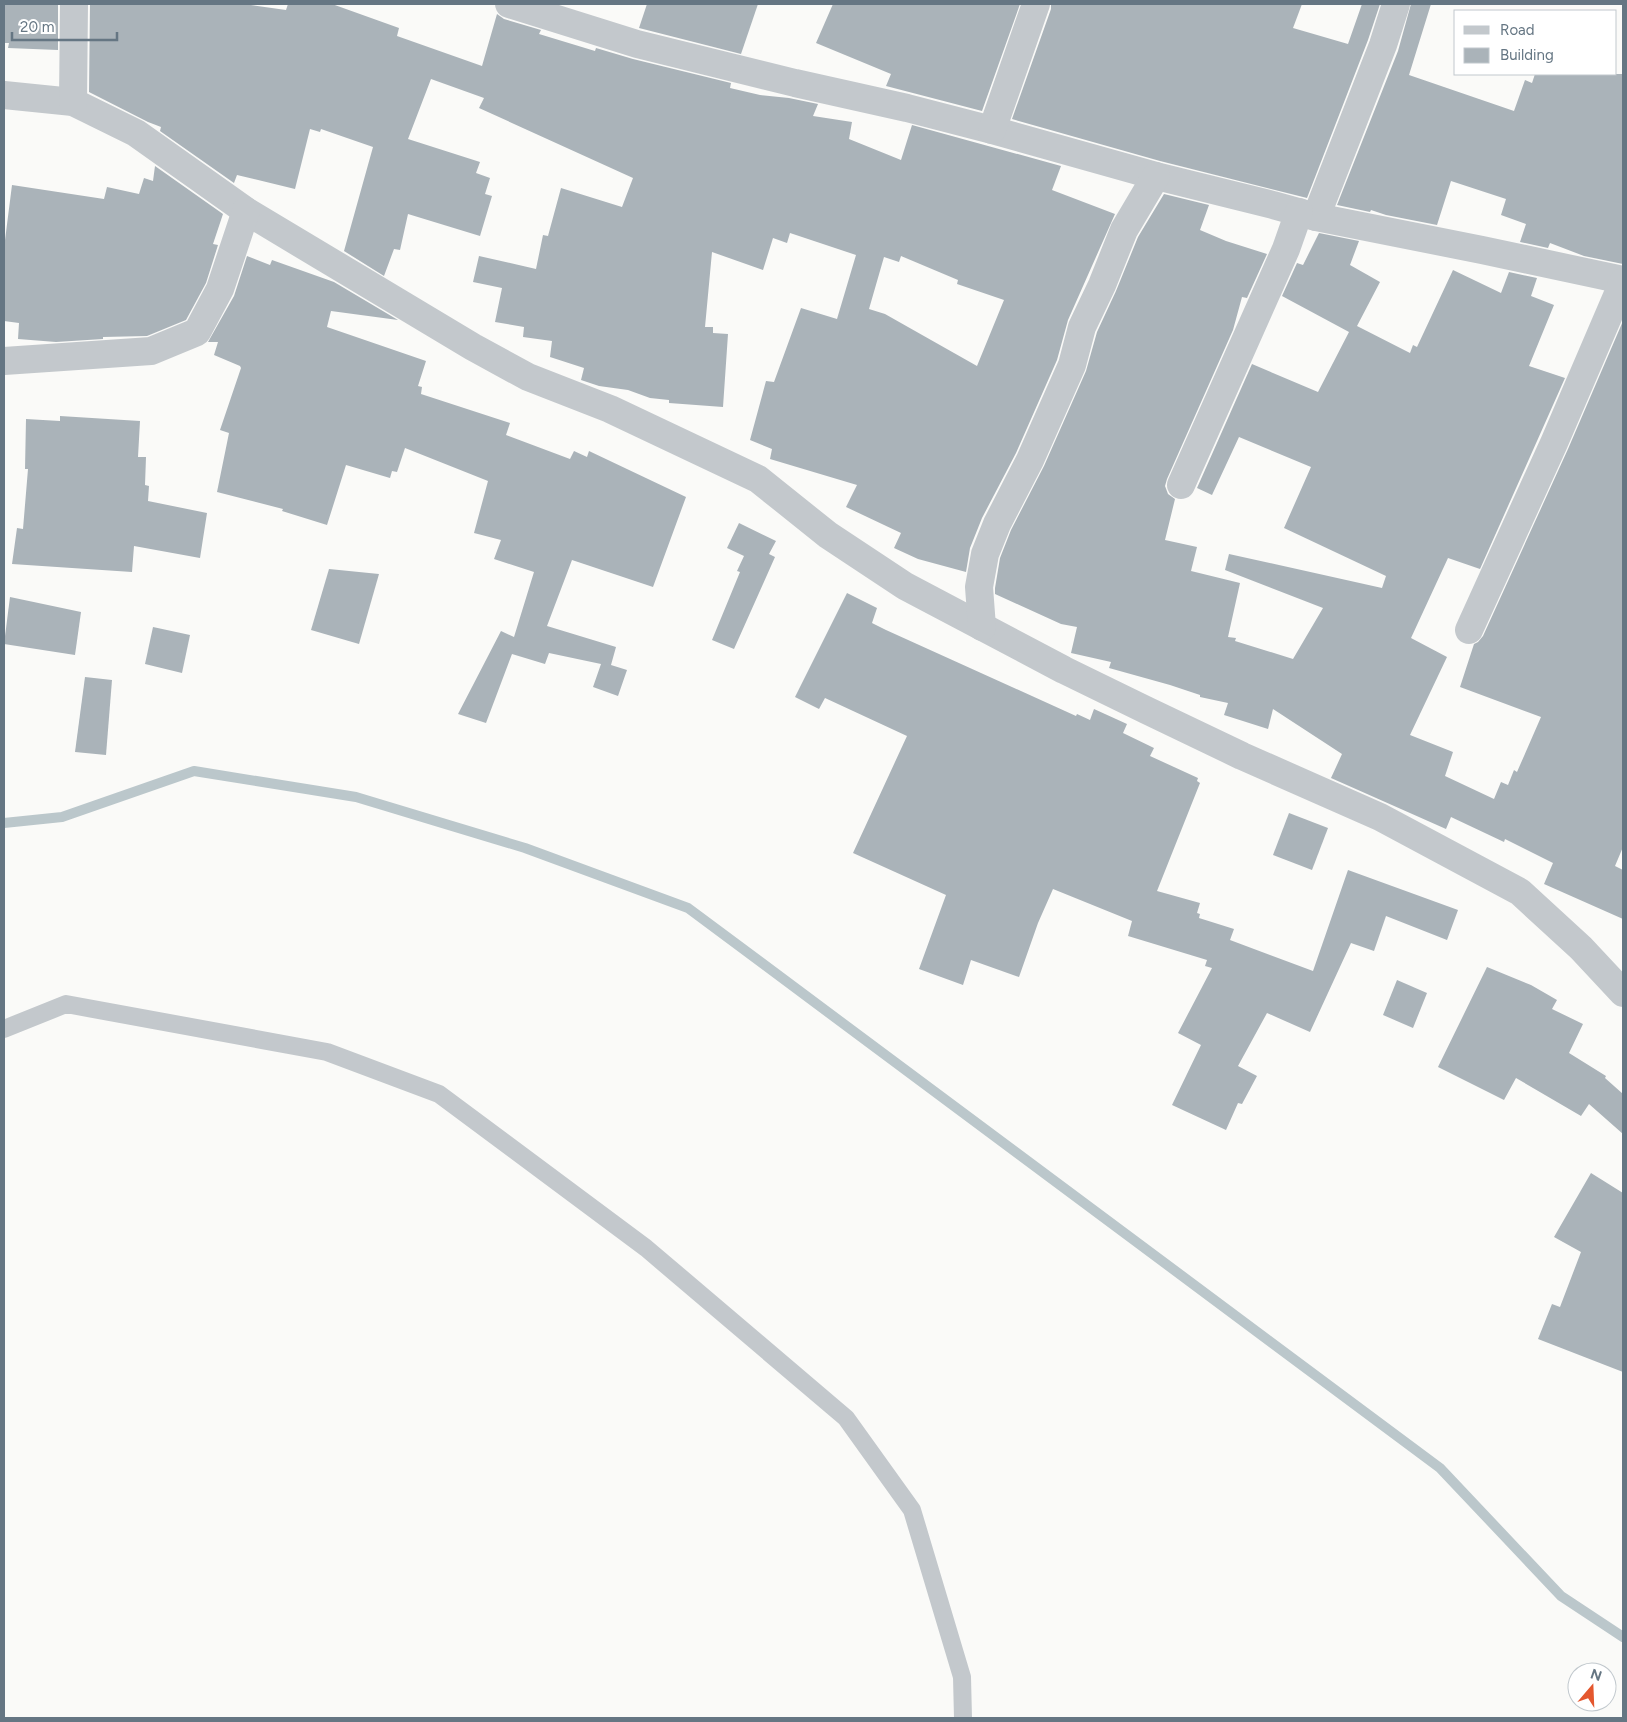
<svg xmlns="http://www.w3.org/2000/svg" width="1627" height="1722" viewBox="0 0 1627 1722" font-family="Figtree,sans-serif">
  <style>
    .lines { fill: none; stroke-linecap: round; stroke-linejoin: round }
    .stream { stroke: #bbc7cb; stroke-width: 10 }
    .building { fill: #aab3b9; fill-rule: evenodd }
    .lane { stroke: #c3c8cc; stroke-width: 18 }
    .street { stroke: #c3c8cc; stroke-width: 28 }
  </style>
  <rect width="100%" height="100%" fill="#fafaf8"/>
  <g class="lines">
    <!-- stream -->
    <polyline class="stream" points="4,823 62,817 194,771 356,797 525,848 688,908 1440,1468 1561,1596 1623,1637"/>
  </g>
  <!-- building -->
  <g class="building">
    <polygon points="4,4 58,4 58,50 8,48 9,43 4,43"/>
    <path d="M90 4H244L286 10 288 4H332L399 28 397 36 482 66 497 14 504 19 541 30 539 34 595 51 596 48 633 59 731 83 730 88 760 95 789 98 818 104 813 116 852 122 849 139 901 160 912 125 1061 166 1052 190 1115 214 1068 320 1057 360 1016 453 982 518 970 548 966 572 918 559 894 548 901 533 846 507 857 485 770 459 772 449 750 440 766 381 774 382 801 308 837 319 856 255 790 233 787 243 773 238 763 270 712 252 705 327H713V333L728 334 723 407 669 403V400L650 398 628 390 599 386 581 380 584 368 550 357 552 341 523 337 524 327 495 322 502 288 473 282 479 256 536 269 543 235 548 236 561 188 622 207 633 178 479 108 484 98 431 79 408 139 480 162 476 173 490 178 485 194 492 196 480 236 408 214 400 250 394 249 384 276 344 251 373 147 321 129 320 132 310 129 295 189 237 175 234 183 160 131 161 127 148 122 89 92ZM901 256 958 280 957 284 1004 300 977 366 885 314 869 309 884 257 899 262Z"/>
    <polygon points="647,4 758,4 741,54 639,28"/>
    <polygon points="833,4 1020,4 982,111 886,86 891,74 816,43"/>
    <polygon points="1051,4 1302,4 1293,28 1348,44 1362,4 1380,4 1368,40 1307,198 1160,161 1012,119 1051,9"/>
    <polygon points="1411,4 1431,4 1409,75 1514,111 1525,80 1532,83 1535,74 1623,74 1623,264 1584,256 1550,243 1548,248 1520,242 1526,224 1501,215 1506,199 1451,181 1437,225 1386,215 1371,210 1370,212 1337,205 1398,51"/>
    <polygon points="155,166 223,214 213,244 218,245 206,283 186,320 147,336 103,337 103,339 56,342 18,339 19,323 4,321 4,248 12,185 104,199 107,187 139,194 144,178 153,181"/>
    <polygon points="1164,194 1209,205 1200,230 1226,241 1267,254 1247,298 1242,297 1233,330 1167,479 1165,486 1168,494 1175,499 1165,540 1197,547 1191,571 1240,583 1228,637 1236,638 1235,641 1293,659 1323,608 1225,570 1229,554 1382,588 1386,576 1284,528 1311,467 1239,437 1212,495 1197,488 1252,364 1318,392 1349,332 1282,296 1297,263 1303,265 1319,233 1359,241 1350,265 1380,282 1357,326 1410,353 1413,345 1417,347 1453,270 1501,293 1509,272 1537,278 1531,296 1554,305 1529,366 1565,378 1480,569 1448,558 1411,638 1447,657 1410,735 1453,752 1445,776 1494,799 1501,782 1508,785 1514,770 1517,772 1541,717 1460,687 1474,644 1478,642 1483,636 1568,449 1623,321 1623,847 1615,866 1623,870 1623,919 1544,884 1553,863 1505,839 1504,842 1451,817 1446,829 1331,778 1342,754 1273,709 1268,729 1224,715 1228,703 1200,697 1200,695 1170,685 1109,668 1111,662 1071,653 1077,627 1061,624 995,594 995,588 1000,558 1011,530 1044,466 1086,371 1097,332 1116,291 1138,237"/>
    <polygon points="247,256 270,265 272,260 334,282 398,320 331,311 327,327 426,361 418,386 422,387 421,394 510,423 506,435 570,459 574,451 587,457 589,451 686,497 653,587 572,560 547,626 616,647 611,665 627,670 618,696 593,687 601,664 549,653 545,664 512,654 486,723 458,714 501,631 514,637 534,572 494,559 501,540 474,533 488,481 405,448 397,472 392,471 390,478 346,465 327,525 282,511 283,509 217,492 229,433 220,430 241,368 240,366 214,355 218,342 208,342 234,296"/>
    <polygon points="60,416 140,421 138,457 146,457 145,485 149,486 148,501 207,513 200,558 134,546 132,572 12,564 17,528 23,529 28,469 25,469 26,419 60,421"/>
    <polygon points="739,523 776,541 769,554 775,557 734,649 712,640 740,572 737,571 744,556 727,548"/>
    <polygon points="329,569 379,574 359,644 311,630"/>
    <polygon points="847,593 877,608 872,623 886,630 1076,716 1077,714 1090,720 1094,709 1127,724 1123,733 1154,748 1150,756 1198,778 1197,781 1200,783 1157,891 1200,903 1197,913 1200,914 1199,918 1234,929 1230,940 1313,971 1348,870 1458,910 1447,940 1386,916 1374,951 1351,943 1310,1032 1267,1013 1238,1066 1257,1076 1242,1104 1238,1103 1226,1130 1172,1105 1201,1045 1178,1033 1212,968 1205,966 1207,960 1128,936 1132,921 1053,889 1038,923 1019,977 971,960 963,985 919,969 946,895 853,853 907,736 825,698 819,709 795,697"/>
    <polygon points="10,597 81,612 75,655 4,644"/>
    <polygon points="153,627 190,635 182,673 145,664"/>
    <polygon points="85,677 112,680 106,755 75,752"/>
    <polygon points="1289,813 1328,828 1312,870 1273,855"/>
    <polygon points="1487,967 1531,985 1557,1000 1552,1009 1583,1024 1569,1053 1606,1076 1605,1078 1623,1094 1623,1134 1589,1104 1581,1116 1516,1078 1504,1100 1438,1067"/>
    <polygon points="1397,980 1427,993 1413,1028 1383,1015"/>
    <polygon points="1591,1173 1623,1193 1623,1372 1538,1339 1552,1304 1560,1307 1581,1252 1554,1237"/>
  </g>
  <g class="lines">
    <!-- lane -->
    <polyline class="lane" points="4,1029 66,1004 327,1052 439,1094 646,1248 846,1418 912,1510 962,1677 963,1718"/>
    <!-- street -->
    <g class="street">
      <polyline points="509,4 637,44 795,83 907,108 992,130 1156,176 1273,205 1316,217 1482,250 1623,280"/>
      <polyline points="4,95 73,102 136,133 246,211 473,347 528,377 610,409 758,479 828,535 905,586 1064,670 1146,710 1242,756 1380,817 1520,892 1581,948 1623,993"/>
      <polyline points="73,102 74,4"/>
      <polyline points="992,130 1036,4"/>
      <polyline points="1316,217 1383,45 1396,4"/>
      <polyline points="4,361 151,351 197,332 220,289 246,211"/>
      <polyline points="1181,485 1286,249 1299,212"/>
      <polyline points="982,627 979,587 985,554 997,524 1030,460 1072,365 1082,327 1102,285 1124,230 1156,176"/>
      <polyline points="1469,630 1554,443 1623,282"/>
    </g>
  </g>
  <!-- border -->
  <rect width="1627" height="1722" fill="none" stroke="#657683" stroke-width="10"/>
  <!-- legend -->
  <rect x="1454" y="10" width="162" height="65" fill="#ffffff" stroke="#c1c8cd"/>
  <rect x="1464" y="26" width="25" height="8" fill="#c3c8cc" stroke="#c1c8cd"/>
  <text x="1500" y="35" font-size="15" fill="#657683">Road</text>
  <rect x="1464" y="48" width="25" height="15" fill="#aab3b9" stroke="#c1c8cd"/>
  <text x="1500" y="60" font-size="15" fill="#657683">Building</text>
  <!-- north arrow -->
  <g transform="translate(1592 1687) rotate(19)"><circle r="24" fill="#ffffff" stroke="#c1c8cd"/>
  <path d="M0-4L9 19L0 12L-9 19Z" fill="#e4572e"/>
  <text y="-8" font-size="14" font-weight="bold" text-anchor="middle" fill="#657683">N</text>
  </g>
  <!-- scale -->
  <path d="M12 32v8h105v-8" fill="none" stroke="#657683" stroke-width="2.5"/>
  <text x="20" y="32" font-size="15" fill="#657683" stroke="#ffffff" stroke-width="4" paint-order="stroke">20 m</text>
</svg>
